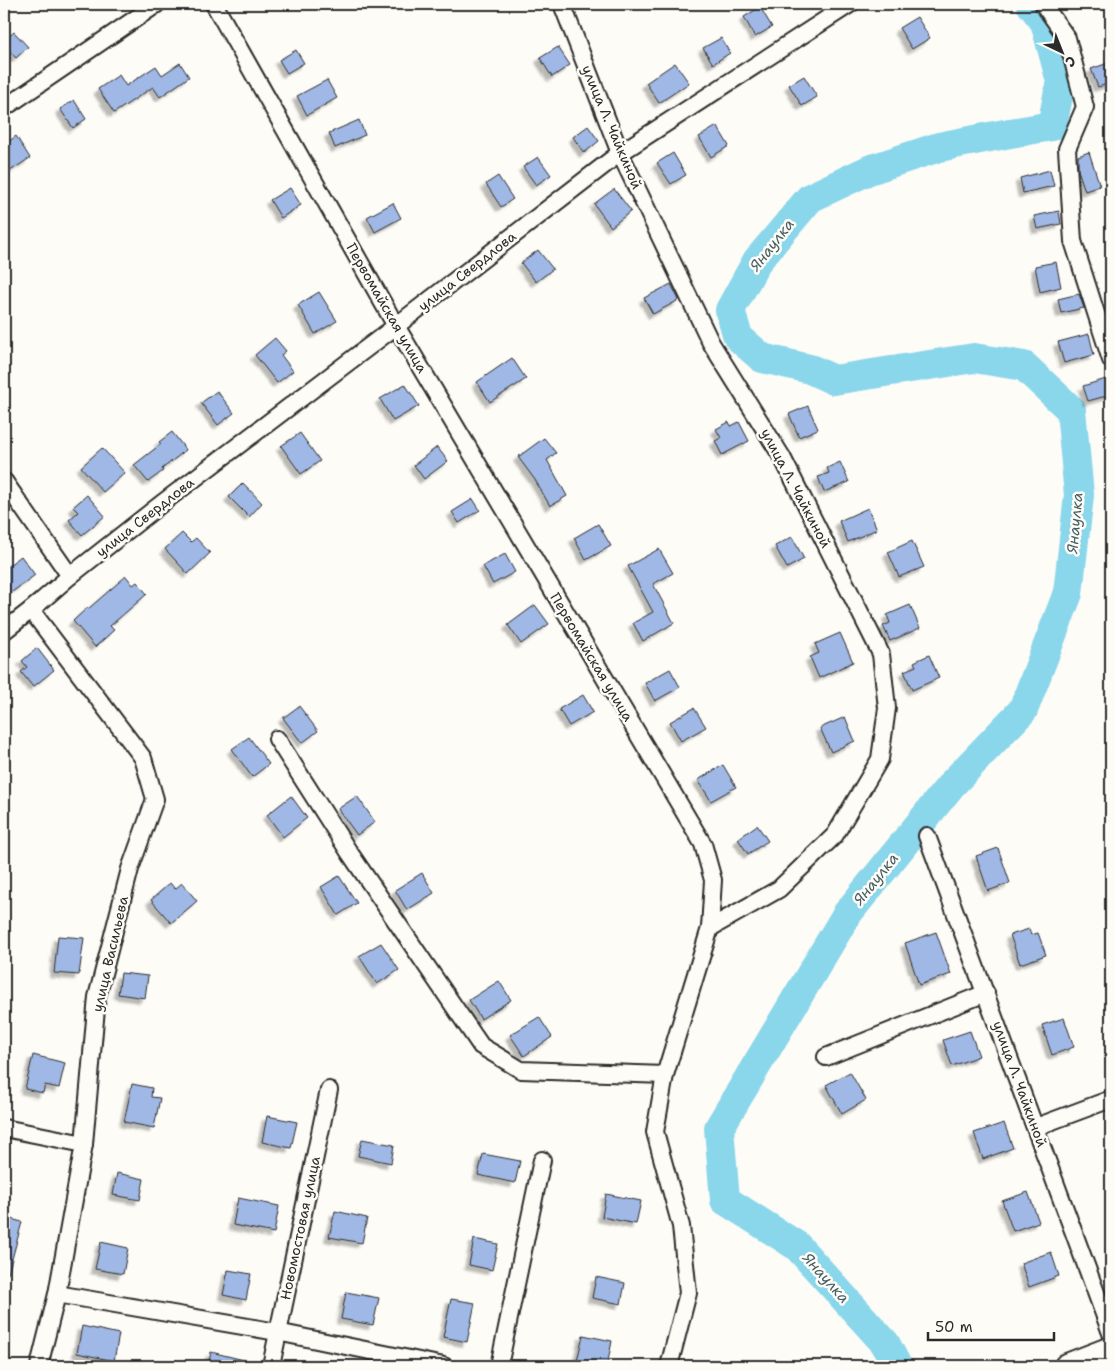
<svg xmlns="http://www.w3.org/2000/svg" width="1115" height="1370" viewBox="0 0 1115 1370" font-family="'Shantell Sans',sans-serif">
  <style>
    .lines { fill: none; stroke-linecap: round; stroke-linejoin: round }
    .river { stroke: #8ad6ea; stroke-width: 30 }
    .building { fill: #a0b8e5; stroke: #2b2b2b; filter: url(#shadow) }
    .street-casing { stroke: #2b2b2b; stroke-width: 20 }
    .secondary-casing { stroke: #2b2b2b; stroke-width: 28 }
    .street { stroke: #fdfcf7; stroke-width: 16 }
    .secondary { stroke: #fdfcf7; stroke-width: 24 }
    .labels { text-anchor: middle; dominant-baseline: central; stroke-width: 5; stroke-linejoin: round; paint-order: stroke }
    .street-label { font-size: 14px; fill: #2b2b2b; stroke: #fdfcf7 }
    .water-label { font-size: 15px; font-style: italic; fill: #485e64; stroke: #fdfcf7 }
  </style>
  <defs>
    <filter id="shadow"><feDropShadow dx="-4.5" dy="4.5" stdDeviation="1" flood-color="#0004"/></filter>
  </defs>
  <rect width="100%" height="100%" fill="#fdfcf7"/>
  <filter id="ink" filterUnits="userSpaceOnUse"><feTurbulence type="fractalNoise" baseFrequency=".02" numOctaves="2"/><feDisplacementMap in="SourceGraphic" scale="10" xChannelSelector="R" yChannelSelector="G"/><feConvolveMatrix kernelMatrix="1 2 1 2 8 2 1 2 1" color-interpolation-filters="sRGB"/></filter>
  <g filter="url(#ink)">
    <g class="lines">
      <!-- river -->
      <polyline class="river" points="897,1366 885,1343 797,1246 725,1200 719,1128 847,914 952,784 1023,710 1068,593 1079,495 1071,410 1024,366 974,358 834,380 810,369 762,358 738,337 730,310 757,261 810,198 869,170 939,147 1005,134 1052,126 1061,81 1045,22 1031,4"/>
    </g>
    <!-- building -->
    <g class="building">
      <polygon points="760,7 772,27 755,37 744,17"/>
      <polygon points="917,17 930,38 912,49 899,28"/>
      <polygon points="14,32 28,47 16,58 4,45 4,41"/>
      <polygon points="721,38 730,53 713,64 703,48"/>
      <polygon points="558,47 570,65 552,77 540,58"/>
      <polygon points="296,50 304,63 287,73 279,60"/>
      <polygon points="1111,62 1111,83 1098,87 1091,69"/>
      <polygon points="180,63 189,77 160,97 153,87 114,113 98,89 119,75 126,86 156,66 162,75"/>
      <polygon points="675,63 689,83 659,103 646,83"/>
      <polygon points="804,76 817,97 802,106 789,85"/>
      <polygon points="327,80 337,98 307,115 297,96"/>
      <polygon points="74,100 86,119 73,128 60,109"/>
      <polygon points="359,120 365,135 335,148 329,133"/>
      <polygon points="588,126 599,141 584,153 573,137"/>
      <polygon points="717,126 729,146 711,157 699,137"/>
      <polygon points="16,136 30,158 4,175 4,145"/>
      <polygon points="1089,152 1100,186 1085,191 1078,170 1078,156"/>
      <polygon points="673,153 686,175 671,184 657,163"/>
      <polygon points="538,157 551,175 536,185 523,167"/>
      <polygon points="1050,170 1054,186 1023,193 1020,178"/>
      <polygon points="498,176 513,199 501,207 486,184"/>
      <polygon points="290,188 301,205 281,218 270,200"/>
      <polygon points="614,189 631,211 611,227 594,204"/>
      <polygon points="393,203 401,218 375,232 367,217"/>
      <polygon points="1059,211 1061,224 1037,229 1034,216"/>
      <polygon points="538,250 553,269 536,282 521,263"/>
      <polygon points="1056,262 1061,287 1040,292 1035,266"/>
      <polygon points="671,284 679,300 653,314 644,298"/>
      <polygon points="319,292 337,321 315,334 298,305"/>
      <polygon points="1079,294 1084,308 1061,313 1058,299"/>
      <polygon points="1089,334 1094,355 1064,363 1058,342"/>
      <polygon points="275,338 286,351 281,355 293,371 277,383 255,355"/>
      <polygon points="512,358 526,379 490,402 477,382"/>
      <polygon points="1106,379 1110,395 1088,401 1083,386"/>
      <polygon points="405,384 419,406 393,421 380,399"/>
      <polygon points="217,391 234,413 218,425 201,403"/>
      <polygon points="808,406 818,429 799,437 789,414"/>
      <polygon points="729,422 731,426 739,422 749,441 722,455 715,441 721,438 716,429"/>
      <polygon points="172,432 186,450 162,469 163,471 148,482 134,465 161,444 159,442"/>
      <polygon points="300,433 320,461 301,474 281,446"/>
      <polygon points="544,438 556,453 547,460 567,496 550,506 535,480 518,457"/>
      <polygon points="437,447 448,461 424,479 414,465"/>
      <polygon points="102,448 125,473 103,492 81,467"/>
      <polygon points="840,462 849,482 824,492 818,477 829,473 827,468"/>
      <polygon points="243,483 262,503 249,517 229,497"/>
      <polygon points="87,495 105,516 82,535 69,520 78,512 73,507"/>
      <polygon points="473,499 480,510 459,523 452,512"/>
      <polygon points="868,508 877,529 848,542 839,521"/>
      <polygon points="598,524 611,546 586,560 574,538"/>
      <polygon points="182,533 191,542 196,538 210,553 188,574 165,549"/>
      <polygon points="792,537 804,559 787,568 775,546"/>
      <polygon points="912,541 924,567 899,577 888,552"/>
      <polygon points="659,549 673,573 653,584 674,623 643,641 633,623 653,612 628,566"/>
      <polygon points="505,554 515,572 493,584 483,566"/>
      <polygon points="21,556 35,575 4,598 4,569"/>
      <polygon points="126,576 133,585 137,582 147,594 110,626 114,630 95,647 73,621 87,608 88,609"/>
      <polygon points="535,605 549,624 521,644 508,625"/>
      <polygon points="910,605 920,628 890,641 883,626 890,623 887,615"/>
      <polygon points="840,633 853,662 819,678 810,657 819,653 815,644"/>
      <polygon points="37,648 54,670 33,687 21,672 27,667 22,661"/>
      <polygon points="929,655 939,678 912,690 904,671 916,666 914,662"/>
      <polygon points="670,669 680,687 655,701 645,683"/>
      <polygon points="583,695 593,712 569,726 559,709"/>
      <polygon points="299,706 318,731 302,743 283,718"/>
      <polygon points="694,708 706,727 681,741 670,722"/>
      <polygon points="845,717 855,741 831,752 820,728"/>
      <polygon points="249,737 269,764 252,777 232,749"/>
      <polygon points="723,765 736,787 711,801 698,780"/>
      <polygon points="291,796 307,818 283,837 267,815"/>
      <polygon points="357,796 375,822 357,835 338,809"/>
      <polygon points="757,825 768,841 748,854 738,839"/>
      <polygon points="998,848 1010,883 988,891 976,856"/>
      <polygon points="422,873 434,893 407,910 395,890"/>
      <polygon points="339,876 357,903 338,915 321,887"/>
      <polygon points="170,883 175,889 182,883 197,901 171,923 151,900"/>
      <polygon points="1029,929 1031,935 1038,933 1046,955 1020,964 1010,935"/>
      <polygon points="936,932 951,974 919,985 905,943"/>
      <polygon points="58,936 84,938 79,975 54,973"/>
      <polygon points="381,943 399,970 377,984 359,956"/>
      <polygon points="121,973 148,976 145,998 118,994"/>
      <polygon points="499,981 511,1000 481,1019 469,1000"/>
      <polygon points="539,1017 552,1037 524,1056 510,1035"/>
      <polygon points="1064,1018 1074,1047 1052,1055 1042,1025"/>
      <polygon points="970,1031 979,1056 952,1066 943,1040"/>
      <polygon points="33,1055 65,1063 59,1088 45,1085 43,1093 25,1089"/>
      <polygon points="850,1072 866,1100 842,1114 826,1085"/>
      <polygon points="132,1084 152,1088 151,1097 160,1098 154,1128 124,1122"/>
      <polygon points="267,1116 297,1122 291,1148 262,1142"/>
      <polygon points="1004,1123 1013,1148 983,1159 974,1133"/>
      <polygon points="362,1139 394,1145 391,1163 358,1156"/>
      <polygon points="483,1154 520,1161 515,1183 478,1175"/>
      <polygon points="117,1173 144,1179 140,1200 113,1195"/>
      <polygon points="1028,1192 1039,1222 1013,1231 1002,1201"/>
      <polygon points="606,1194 641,1201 636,1224 602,1217"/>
      <polygon points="238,1198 279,1206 274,1233 233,1225"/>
      <polygon points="335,1211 367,1218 362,1243 329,1237"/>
      <polygon points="4,1217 22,1222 8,1274 4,1273"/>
      <polygon points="474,1239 498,1244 492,1270 469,1265"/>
      <polygon points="101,1242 128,1248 123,1274 95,1269"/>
      <polygon points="1051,1252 1059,1276 1029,1287 1021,1263"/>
      <polygon points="228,1270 251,1274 246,1300 223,1295"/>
      <polygon points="596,1277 625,1283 621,1304 592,1298"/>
      <polygon points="346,1292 379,1298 373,1325 341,1319"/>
      <polygon points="451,1299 475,1303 467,1342 443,1337"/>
      <polygon points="82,1326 119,1334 114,1361 77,1353"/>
      <polygon points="583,1335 612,1341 607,1366 577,1361"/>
      <polygon points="211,1352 248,1361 247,1366 208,1366"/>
    </g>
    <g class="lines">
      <!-- street casing -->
      <g class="street-casing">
        <g id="street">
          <polyline points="214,4 396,326 703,844 713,880 710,928 665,1075 655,1132 681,1226 688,1293 669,1366"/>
          <polyline points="562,4 620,153 711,343 782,457 881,654 887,708 880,759 835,835 779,889 710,928"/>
          <polyline points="1043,4 1067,38 1085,107 1067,149 1073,241 1111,360"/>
          <polyline points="4,108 157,4"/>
          <polyline points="4,481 70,576"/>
          <polyline points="31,610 143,758 155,799 130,869 97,997 84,1144 57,1294 39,1366"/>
          <polyline points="4,631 31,610 70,576 161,504 396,326 620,153 850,4"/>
          <polyline points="277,739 349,852 481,1046 521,1070 665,1075"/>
          <polyline points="927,836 1111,1333"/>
          <polyline points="826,1057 986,993"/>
          <polyline points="1036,1127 1111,1099"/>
          <polyline points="4,1128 84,1144"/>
          <polyline points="57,1294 277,1332 444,1366"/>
          <polyline points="271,1366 329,1090"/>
          <polyline points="499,1366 542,1160"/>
        </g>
      </g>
      <!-- secondary casing -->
      <g class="secondary-casing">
        <polyline id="secondary" points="1067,1366 1111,1349"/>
      </g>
      <!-- street -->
      <use href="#street" class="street"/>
      <!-- secondary -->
      <use href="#secondary" class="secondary"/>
    </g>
  </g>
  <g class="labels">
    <!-- street labels -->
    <g class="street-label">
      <text transform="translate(612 127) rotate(67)">улица Л. Чайкиной</text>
      <text transform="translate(467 271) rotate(-38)">улица Свердлова</text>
      <text transform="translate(387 308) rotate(60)">Первомайская улица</text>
      <text transform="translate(796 488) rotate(62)">улица Л. Чайкиной</text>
      <text transform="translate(145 517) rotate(-38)">улица Свердлова</text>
      <text transform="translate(592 657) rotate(59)">Первомайская улица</text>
      <text transform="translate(110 954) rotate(-77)">улица Васильева</text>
      <text transform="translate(1020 1084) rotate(70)">улица Л. Чайкиной</text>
      <text transform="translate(300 1228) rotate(-78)">Новомостовая улица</text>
    </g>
    <!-- water labels -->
    <g class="water-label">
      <text transform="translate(772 245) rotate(-52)">Янаулка</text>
      <text transform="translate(1075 523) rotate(-85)">Янаулка</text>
      <text transform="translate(876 879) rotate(-51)">Янаулка</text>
      <text transform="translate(826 1278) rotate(48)">Янаулка</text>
    </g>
  </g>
  <!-- margin -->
  <rect width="1115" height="1370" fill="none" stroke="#fdfcf7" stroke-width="20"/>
  <rect x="10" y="10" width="1095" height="1350" fill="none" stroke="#2b2b2b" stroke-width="2" filter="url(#ink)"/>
  <!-- north arrow -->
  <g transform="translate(1062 52) rotate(137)" stroke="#fdfcf7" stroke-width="4" paint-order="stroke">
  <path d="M0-4L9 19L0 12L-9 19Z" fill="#2b2b2b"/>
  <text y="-8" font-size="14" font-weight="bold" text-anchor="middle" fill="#2b2b2b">С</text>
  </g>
  <!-- scale -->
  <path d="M928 1332v8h126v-8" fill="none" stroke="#2b2b2b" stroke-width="2.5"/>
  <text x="935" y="1332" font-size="15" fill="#2b2b2b" stroke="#fdfcf7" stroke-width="4" paint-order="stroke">50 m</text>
</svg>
